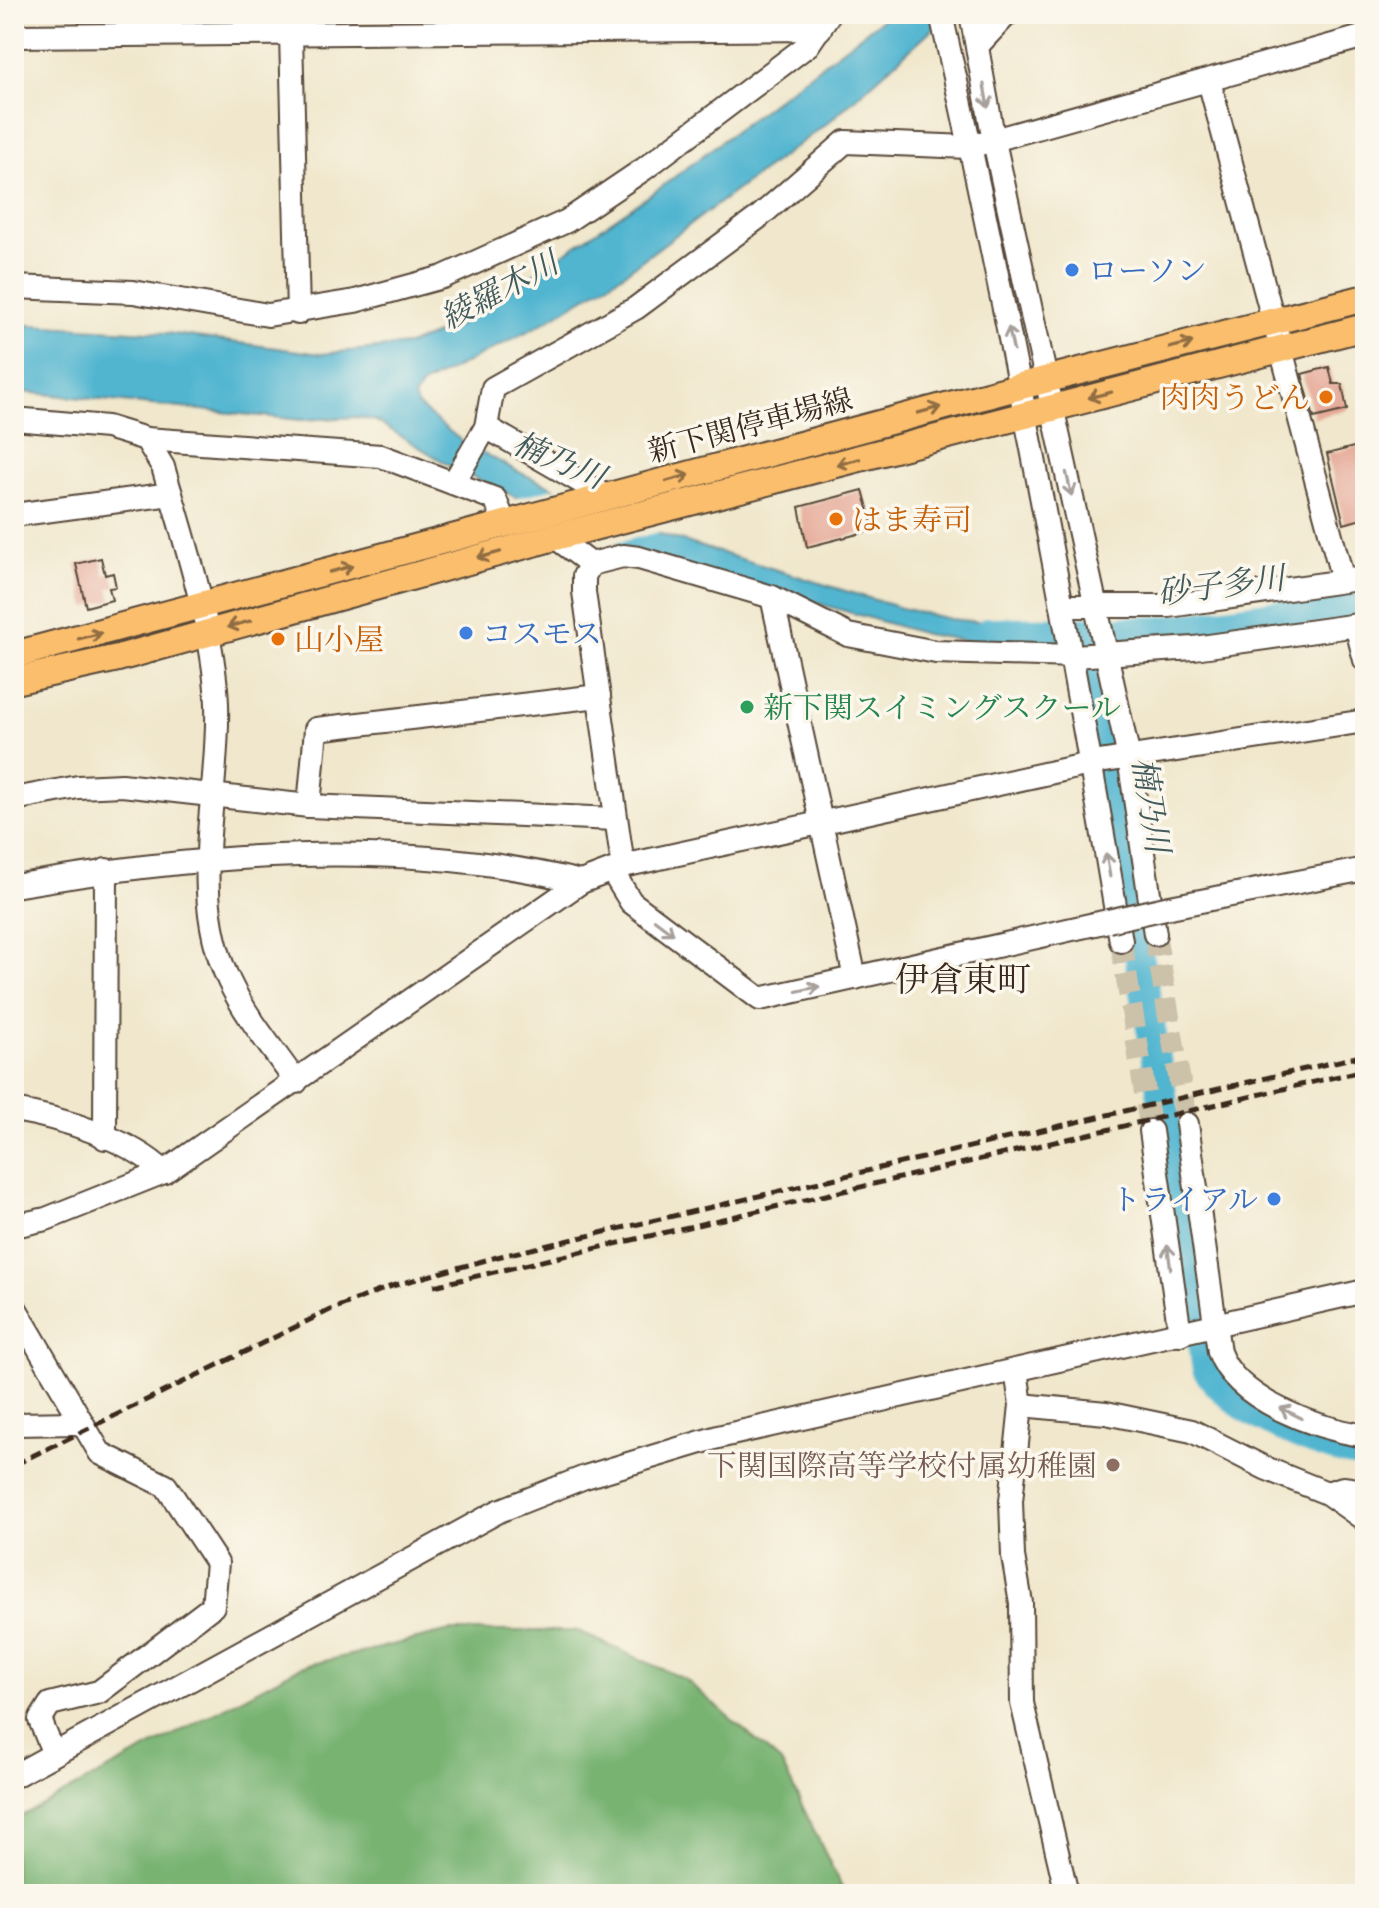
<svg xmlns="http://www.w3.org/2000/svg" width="1379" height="1908" viewBox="0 0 1379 1908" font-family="'EB Garamond','Noto Serif JP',serif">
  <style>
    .forest { fill: #78b372; stroke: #5a6e48; stroke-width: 2 }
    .water { fill: #51b5d0; stroke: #467077; stroke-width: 2 }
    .pier { fill: #f0e7cc }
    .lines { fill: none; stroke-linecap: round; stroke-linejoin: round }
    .river { stroke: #51b5d0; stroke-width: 30 }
    .building { fill: #e5a796 }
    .minor-tunnel { stroke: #ccc1a9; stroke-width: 22; stroke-dasharray: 22 11; stroke-linecap: butt }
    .minor-casing { stroke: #564638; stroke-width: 26 }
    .major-casing { stroke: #564638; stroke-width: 30 }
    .minor { stroke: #fff; stroke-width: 22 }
    .major { stroke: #fabe6d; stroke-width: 26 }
    .rail { stroke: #3b2a1e; stroke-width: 5; stroke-dasharray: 12 6; stroke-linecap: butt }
    .minor-bridge-casing { stroke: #564638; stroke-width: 26; stroke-linecap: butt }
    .minor-bridge { stroke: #fff; stroke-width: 22 }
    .oneway { stroke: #a79f9a }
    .oneway2 { stroke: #916d42 }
    .shop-dot { fill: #3f7fe0; stroke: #fbf7ec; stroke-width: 3 }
    .food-dot { fill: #e8710a; stroke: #fbf7ec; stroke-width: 3 }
    .leisure-dot { fill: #2e9e5b; stroke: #fbf7ec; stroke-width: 3 }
    .education-dot { fill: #8d6e63; stroke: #fbf7ec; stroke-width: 3 }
    .labels { text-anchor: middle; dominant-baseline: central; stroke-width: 7; stroke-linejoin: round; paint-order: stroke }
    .shop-label { font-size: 30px; fill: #366cbe; stroke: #fbf7ec; text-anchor: start }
    .food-label { font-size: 30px; fill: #c56008; stroke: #fbf7ec; text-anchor: start }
    .street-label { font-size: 30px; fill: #3b2a1e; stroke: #fbf7ec }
    .leisure-label { font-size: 30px; fill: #27864d; stroke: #fbf7ec; text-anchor: start }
    .education-label { font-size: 30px; fill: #785e54; stroke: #fbf7ec; text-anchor: end }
    .water-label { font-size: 32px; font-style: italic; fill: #435b5c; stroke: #fbf7ec }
    .quarter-label { font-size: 34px; fill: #3b2a1e; stroke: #fbf7ec }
  </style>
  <rect width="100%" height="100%" fill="#fbf7ec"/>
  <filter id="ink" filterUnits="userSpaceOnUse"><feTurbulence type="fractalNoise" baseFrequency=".0125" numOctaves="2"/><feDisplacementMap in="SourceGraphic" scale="16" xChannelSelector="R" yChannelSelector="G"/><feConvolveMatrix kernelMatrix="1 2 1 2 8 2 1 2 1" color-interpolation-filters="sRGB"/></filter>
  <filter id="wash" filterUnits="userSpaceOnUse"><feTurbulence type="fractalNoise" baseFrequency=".006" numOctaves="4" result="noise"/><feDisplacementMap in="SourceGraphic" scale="32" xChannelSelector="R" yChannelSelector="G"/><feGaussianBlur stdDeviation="1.8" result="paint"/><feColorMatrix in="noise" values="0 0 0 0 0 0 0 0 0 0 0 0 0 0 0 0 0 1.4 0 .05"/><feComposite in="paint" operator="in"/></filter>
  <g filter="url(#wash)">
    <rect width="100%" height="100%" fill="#f0e7cc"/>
    <!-- forest -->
    <polygon class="forest" points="450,1631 577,1631 685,1679 781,1762 845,1894 14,1894 14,1820 300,1667"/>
    <!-- water -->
    <polygon class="water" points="889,14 949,14 830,121 622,275 536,327 422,385 414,397 417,405 464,443 523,474 663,535 901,608 950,619 1028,627 1027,646 991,645 925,634 621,547 452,467 376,421 359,417 301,420 14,391 14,324 166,333 321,354 408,345 459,325 660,188"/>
    <!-- pier -->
    <polygon class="pier" points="561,486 663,531 609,545 513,499"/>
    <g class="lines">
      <!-- river -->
      <g class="river">
        <polyline points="989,632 1163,631 1365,602"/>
        <path d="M1086 633 1207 1369C1235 1412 1315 1447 1365 1454"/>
      </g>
    </g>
    <g id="blocks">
      <!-- building -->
      <g class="building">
        <polygon points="1329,367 1333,384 1342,384 1347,410 1314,418 1302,374"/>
        <polygon points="1365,444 1365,518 1344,524 1327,454"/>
        <polygon points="863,490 874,530 807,547 799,507"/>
        <polygon points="101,558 105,575 113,573 116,587 109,588 112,600 86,607 76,564"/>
      </g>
    </g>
  </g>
  <g filter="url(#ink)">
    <use href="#blocks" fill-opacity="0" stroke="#564638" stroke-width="2"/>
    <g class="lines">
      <!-- minor-tunnel -->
      <g class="minor-tunnel">
        <polyline points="1155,934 1187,1124"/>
        <polyline points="1121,941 1151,1131"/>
      </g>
      <!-- minor casing -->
      <g class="minor-casing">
        <g id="minor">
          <path d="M941 14C1010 322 1069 630 1121 941"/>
          <polyline points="971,14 994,141 1129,758 1155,934"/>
          <polyline points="291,34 298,313"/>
          <polyline points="14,36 820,29"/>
          <polyline points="978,45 1007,14"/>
          <polyline points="1209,81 1343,580"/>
          <polyline points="14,287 133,292 268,315 355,301 443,277 567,221 644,169 808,45 829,14"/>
          <polyline points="14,419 107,427 146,439 381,456 495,499 505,524"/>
          <polyline points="486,427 607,497"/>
          <path d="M146 439 163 467C184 539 214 630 217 704 220 797 187 892 229 981 246 1017 273 1049 296 1082"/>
          <polyline points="454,482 486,427 493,388 636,308 759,217 845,142 969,147 1365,36"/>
          <polyline points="14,515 171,494"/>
          <polyline points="555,537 591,564"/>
          <polyline points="772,597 855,978"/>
          <polyline points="1064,606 1169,606 1365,578"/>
          <polyline points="1356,625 1365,660"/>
          <polyline points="14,799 78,787 122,785 309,806 615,819"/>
          <polyline points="309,806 316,729 599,696"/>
          <polyline points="623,866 584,592 584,576 591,564 623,556 639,558 772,597 848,635 936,652 1074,656 1194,648 1365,624"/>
          <polyline points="612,871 631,902 760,999 1108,921"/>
          <path d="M14 886C198 854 398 837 581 882"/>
          <polyline points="1170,907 1365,869"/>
          <path d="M14 1110C61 1118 130 1139 164 1172"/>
          <path d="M1187 1124 1219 1352C1237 1401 1316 1428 1365 1436"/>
          <polyline points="1151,1131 1180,1334"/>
          <polyline points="105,1138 106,870"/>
          <polyline points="14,1226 46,1219 164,1172 581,882 623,866 1099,762 1365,721"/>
          <polyline points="14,1306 100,1453 166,1486 217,1563 213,1606 99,1692 50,1704 40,1720 54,1754"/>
          <polyline points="1016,1370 1021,1405 1011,1501 1013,1556 1021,1603 1022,1703 1067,1894"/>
          <polyline points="1021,1405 1106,1413 1192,1431 1265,1468 1327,1493 1365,1520"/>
          <polyline points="14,1424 80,1423"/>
          <polyline points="1327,1493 1343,1488 1365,1491"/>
          <polyline points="14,1776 499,1511 585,1477 718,1437 1365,1291"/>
        </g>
      </g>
      <!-- major casing -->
      <g class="major-casing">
        <g id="major">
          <polyline points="14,655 1021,386 1365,298"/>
          <polyline points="14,681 118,658 555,537 1365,327"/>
        </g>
      </g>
      <!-- minor -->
      <use href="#minor" class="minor"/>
      <!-- major -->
      <use href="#major" class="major"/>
      <!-- rail -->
      <g class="rail">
        <polyline points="434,1286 1365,1070"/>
        <polyline points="14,1465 330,1310 392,1286 497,1257 1365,1055"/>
      </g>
      <!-- minor-bridge casing -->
      <g class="minor-bridge-casing">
        <polyline id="minor-bridge" points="1108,921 1170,907"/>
      </g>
      <!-- minor-bridge -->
      <use href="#minor-bridge" class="minor-bridge"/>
    </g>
    <!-- one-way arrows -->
    <defs><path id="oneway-shaft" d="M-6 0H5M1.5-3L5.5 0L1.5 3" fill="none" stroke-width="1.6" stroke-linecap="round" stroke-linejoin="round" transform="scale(2)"/></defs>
    <g class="oneway">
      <use href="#oneway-shaft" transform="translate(986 96) rotate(80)"/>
      <use href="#oneway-shaft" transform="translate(1011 339) rotate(-102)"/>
      <use href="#oneway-shaft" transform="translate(1069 484) rotate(77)"/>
      <use href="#oneway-shaft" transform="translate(1108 865) rotate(-99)"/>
      <use href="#oneway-shaft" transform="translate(664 927) rotate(37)"/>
      <use href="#oneway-shaft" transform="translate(808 989) rotate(-12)"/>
      <use href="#oneway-shaft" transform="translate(1169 1257) rotate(-98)"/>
      <use href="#oneway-shaft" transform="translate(1291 1413) rotate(-154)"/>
    </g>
    <g class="oneway2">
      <use href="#oneway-shaft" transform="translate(1181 345) rotate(-14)"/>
      <use href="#oneway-shaft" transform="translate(1100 395) rotate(166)"/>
      <use href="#oneway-shaft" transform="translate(929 410) rotate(-15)"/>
      <use href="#oneway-shaft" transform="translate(848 462) rotate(165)"/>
      <use href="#oneway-shaft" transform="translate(678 478) rotate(-15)"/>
      <use href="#oneway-shaft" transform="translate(489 555) rotate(165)"/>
      <use href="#oneway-shaft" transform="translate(341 569) rotate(-15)"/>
      <use href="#oneway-shaft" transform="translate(239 624) rotate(165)"/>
      <use href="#oneway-shaft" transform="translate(90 636) rotate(-14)"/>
    </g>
  </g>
  <!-- markers -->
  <g class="shop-dot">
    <circle cx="1072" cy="270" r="8"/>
    <circle cx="466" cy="633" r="8"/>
    <circle cx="1274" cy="1199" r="8"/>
  </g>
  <g class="food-dot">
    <circle cx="1326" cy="397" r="8"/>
    <circle cx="836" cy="519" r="8"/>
    <circle cx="278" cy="639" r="8"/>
  </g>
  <circle class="leisure-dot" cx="747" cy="707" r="8"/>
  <circle class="education-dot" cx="1113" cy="1465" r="8"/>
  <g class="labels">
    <!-- shop labels -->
    <g class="shop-label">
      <text x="1088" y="270">ローソン</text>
      <text x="482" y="633">コスモス</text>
      <text x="1258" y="1199" text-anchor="end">トライアル</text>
    </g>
    <!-- food labels -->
    <g class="food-label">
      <text x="1310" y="397" text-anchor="end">肉肉うどん</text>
      <text x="852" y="519">はま寿司</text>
      <text x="294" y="639">山小屋</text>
    </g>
    <!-- street labels -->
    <g class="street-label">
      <text transform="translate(750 425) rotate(-15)">新下関停車場線</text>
    </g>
    <!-- leisure labels -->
    <g class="leisure-label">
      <text x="763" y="707">新下関スイミングスクール</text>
    </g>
    <!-- education labels -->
    <g class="education-label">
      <text x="1097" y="1465">下関国際高等学校付属幼稚園</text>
    </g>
    <!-- water labels -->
    <g class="water-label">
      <text transform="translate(499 290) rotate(-28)">綾羅木川</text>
      <text transform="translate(559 460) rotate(23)">楠乃川</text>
      <text transform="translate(1221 585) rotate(-7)">砂子多川</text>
      <text transform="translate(1151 805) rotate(81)">楠乃川</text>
    </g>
    <!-- quarter labels -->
    <g class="quarter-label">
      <text x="963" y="979">伊倉東町</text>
    </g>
  </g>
  <!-- margin -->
  <rect width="1379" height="1908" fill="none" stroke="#fbf7ec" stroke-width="48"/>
</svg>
